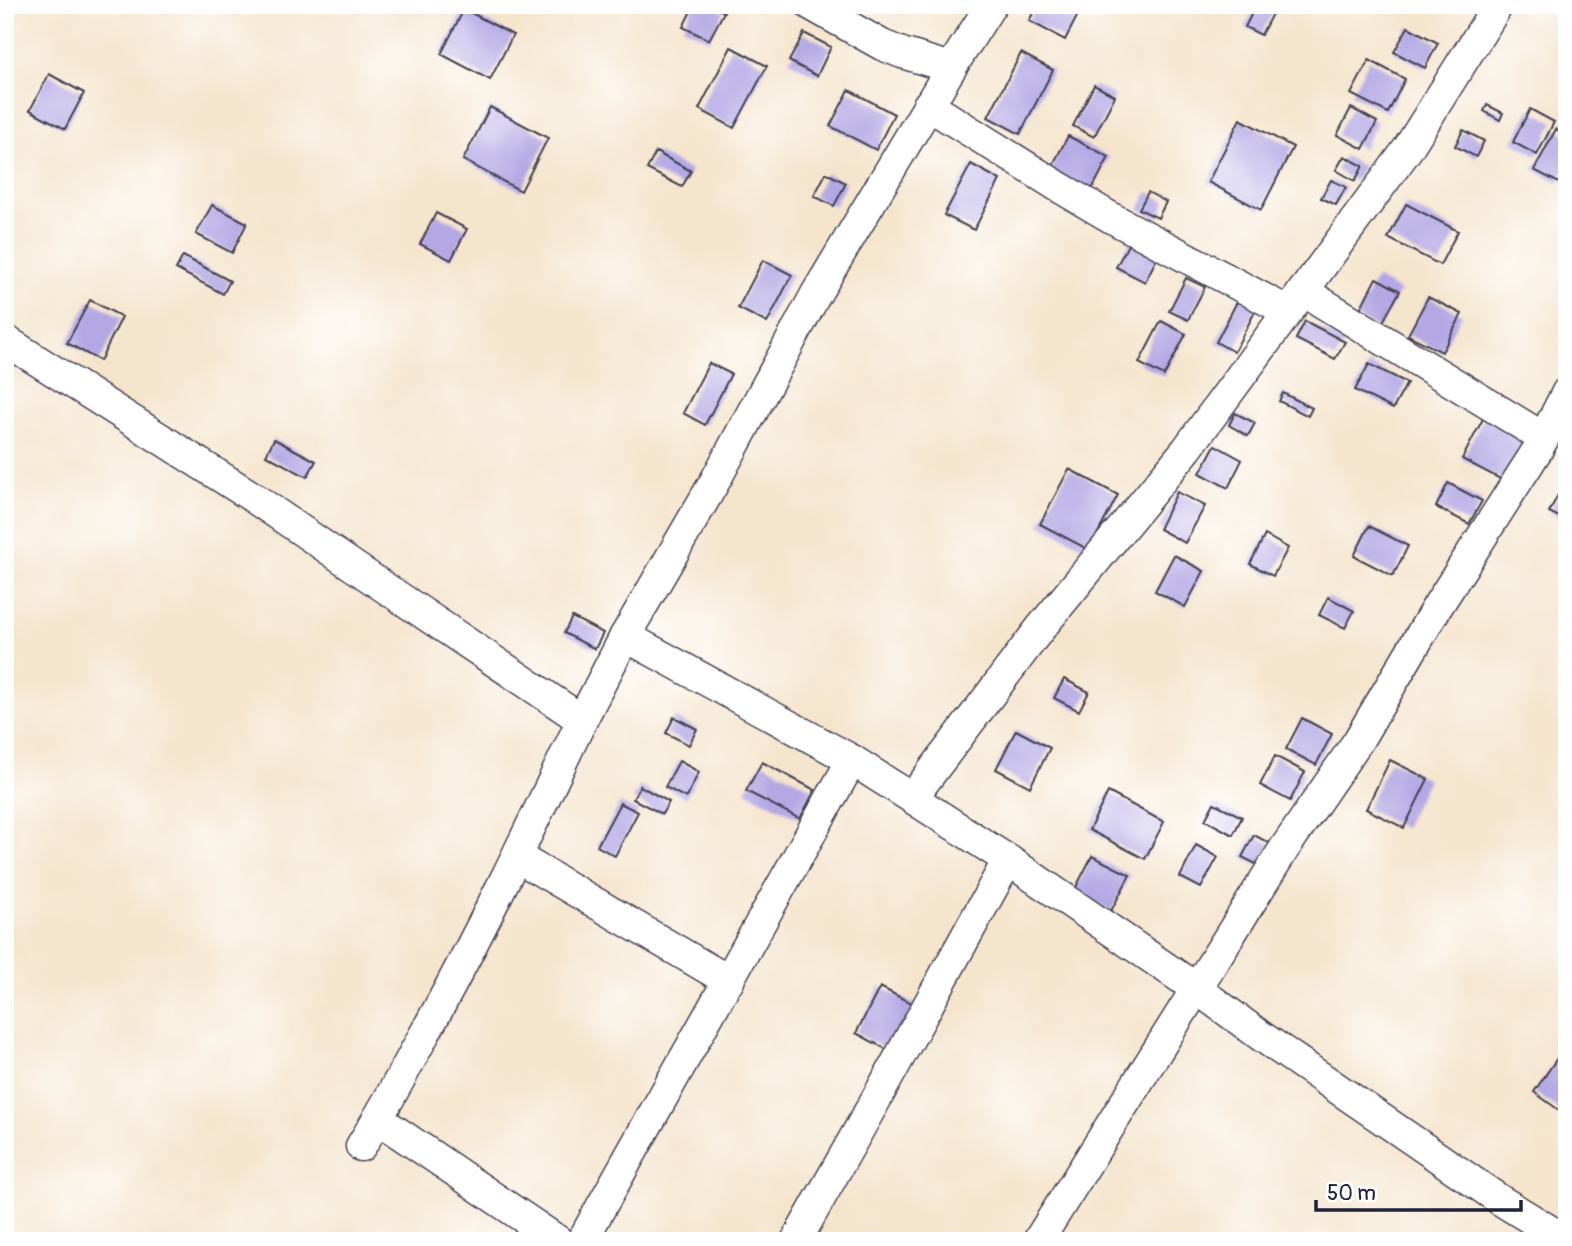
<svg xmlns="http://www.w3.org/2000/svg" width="1572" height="1246" viewBox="0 0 1572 1246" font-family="Pangolin,sans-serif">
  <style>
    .building { fill: #b3a8e4 }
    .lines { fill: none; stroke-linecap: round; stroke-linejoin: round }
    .street-casing { stroke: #423f51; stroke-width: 33 }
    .street { stroke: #fff; stroke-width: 30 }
  </style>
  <rect width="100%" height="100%" fill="#fff"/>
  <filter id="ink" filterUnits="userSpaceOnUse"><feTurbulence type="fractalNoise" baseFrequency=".0143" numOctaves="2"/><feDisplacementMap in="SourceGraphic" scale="14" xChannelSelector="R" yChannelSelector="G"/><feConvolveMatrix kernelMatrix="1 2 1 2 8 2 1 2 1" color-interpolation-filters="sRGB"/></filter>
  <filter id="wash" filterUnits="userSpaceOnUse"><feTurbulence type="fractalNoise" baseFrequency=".00686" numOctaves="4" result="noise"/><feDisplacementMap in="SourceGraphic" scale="28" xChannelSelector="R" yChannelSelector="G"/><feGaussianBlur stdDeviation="1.57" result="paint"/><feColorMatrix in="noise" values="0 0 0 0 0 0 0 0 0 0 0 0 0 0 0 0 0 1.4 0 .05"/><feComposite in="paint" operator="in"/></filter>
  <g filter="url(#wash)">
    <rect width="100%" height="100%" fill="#f5e5cd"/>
    <g id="blocks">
      <!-- building -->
      <g class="building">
        <polygon points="694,5 711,5 724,12 709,40 683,27"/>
        <polygon points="1037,5 1083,5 1065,40 1029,21"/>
        <polygon points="1256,5 1276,6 1261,35 1245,27"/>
        <polygon points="464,9 513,35 490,80 441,54"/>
        <polygon points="1408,27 1438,43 1425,68 1394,52"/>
        <polygon points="804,33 831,47 817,76 789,61"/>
        <polygon points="731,47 767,66 734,128 699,109"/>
        <polygon points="1021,53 1053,70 1020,134 988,117"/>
        <polygon points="1369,60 1405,79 1388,113 1351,94"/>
        <polygon points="49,74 84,93 65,129 30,110"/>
        <polygon points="1094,85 1115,96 1094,137 1073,126"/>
        <polygon points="849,90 894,114 876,150 830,126"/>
        <polygon points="1487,105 1503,113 1500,120 1484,111"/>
        <polygon points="490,107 548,138 521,191 463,160"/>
        <polygon points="1351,108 1377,122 1363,149 1337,135"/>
        <polygon points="1530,109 1554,122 1537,155 1513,142"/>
        <polygon points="1240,119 1293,147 1261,210 1208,182"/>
        <polygon points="1556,129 1567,135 1567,167 1559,183 1534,170"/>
        <polygon points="1463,130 1484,141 1476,157 1455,146"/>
        <polygon points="1068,136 1109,157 1089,195 1048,174"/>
        <polygon points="656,152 691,171 682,187 647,169"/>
        <polygon points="1344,156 1363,166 1355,181 1336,170"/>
        <polygon points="971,164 1000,180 974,230 944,215"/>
        <polygon points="826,173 846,183 834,206 814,196"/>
        <polygon points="1331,180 1346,187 1336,205 1321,198"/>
        <polygon points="1148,192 1166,202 1158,218 1139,209"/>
        <polygon points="1406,204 1458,231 1440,265 1388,238"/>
        <polygon points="212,205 247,223 232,253 196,234"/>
        <polygon points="436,213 467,229 451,260 420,244"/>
        <polygon points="1131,239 1159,254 1145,282 1116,267"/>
        <polygon points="183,256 230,281 223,294 176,269"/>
        <polygon points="763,260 792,275 767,323 738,308"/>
        <polygon points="1186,278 1205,287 1188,320 1169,311"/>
        <polygon points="1376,278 1400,291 1379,329 1356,317"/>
        <polygon points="1241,294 1259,304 1234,352 1216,342"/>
        <polygon points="1428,297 1462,314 1442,352 1408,335"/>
        <polygon points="90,300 122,317 100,361 67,343"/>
        <polygon points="1161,321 1186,334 1164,376 1139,363"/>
        <polygon points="1305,321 1345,342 1335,359 1296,339"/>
        <polygon points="709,363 731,374 705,425 683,413"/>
        <polygon points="1369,364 1407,383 1393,409 1355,390"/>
        <polygon points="1283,393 1312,408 1308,416 1279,401"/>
        <polygon points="1235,413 1255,423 1248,436 1229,425"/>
        <polygon points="1486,413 1528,435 1504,481 1462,459"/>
        <polygon points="274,439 316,461 307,477 266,455"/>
        <polygon points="1215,445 1242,460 1228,488 1200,473"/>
        <polygon points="1069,469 1118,495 1089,550 1040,524"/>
        <polygon points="1567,478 1567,521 1549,512"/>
        <polygon points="1448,483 1482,501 1469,524 1436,507"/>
        <polygon points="1177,492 1205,506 1185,543 1159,529"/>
        <polygon points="1369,526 1408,546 1393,576 1354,556"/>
        <polygon points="1265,535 1288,548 1273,576 1250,564"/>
        <polygon points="1174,555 1204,571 1185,607 1155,591"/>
        <polygon points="1328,597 1354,611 1345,628 1319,615"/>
        <polygon points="572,617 603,633 595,649 564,633"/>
        <polygon points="1064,679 1089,692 1079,711 1054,698"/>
        <polygon points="674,717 697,729 689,745 666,733"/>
        <polygon points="1302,718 1332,734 1316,765 1286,749"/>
        <polygon points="1016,730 1050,748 1030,787 996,769"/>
        <polygon points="1275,756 1305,772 1290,801 1260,785"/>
        <polygon points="1390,760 1428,779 1404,828 1366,809"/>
        <polygon points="679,761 699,772 686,798 665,787"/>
        <polygon points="762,762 815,790 800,819 746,791"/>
        <polygon points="640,786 669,802 662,814 633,799"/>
        <polygon points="1108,792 1164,822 1145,859 1089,830"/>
        <polygon points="620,803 638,812 615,856 597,846"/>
        <polygon points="1214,803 1242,817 1233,835 1205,820"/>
        <polygon points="1254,835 1271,844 1260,866 1242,857"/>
        <polygon points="1196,845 1218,857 1201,888 1180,877"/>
        <polygon points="1092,856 1130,875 1111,911 1074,891"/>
        <polygon points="880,987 919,1007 895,1054 856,1033"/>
        <polygon points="1560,1054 1567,1059 1567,1108 1563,1113 1534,1092"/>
      </g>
    </g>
  </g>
  <g filter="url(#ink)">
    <use href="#blocks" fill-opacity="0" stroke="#423f51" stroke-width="2"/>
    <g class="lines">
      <!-- street casing -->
      <g class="street-casing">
        <g id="street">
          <polyline points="811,5 882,45 902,53 951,68"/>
          <polyline points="928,105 1059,187 1110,217 1287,311"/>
          <polyline points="1303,291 1544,438"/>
          <polyline points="5,340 251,496 381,585 582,720 625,636 715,481 816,294 951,68 991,5"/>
          <polyline points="625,636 852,760 912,798 1008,860 1197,989 1261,1036 1500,1200 1567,1241"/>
          <polyline points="912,798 1039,630 1187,449 1407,150 1498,5"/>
          <polyline points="517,857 729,981"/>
          <polyline points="378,1119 558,1241"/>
          <path d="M361 1146C382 1113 400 1079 419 1044 478 938 530 829 582 720"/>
          <polyline points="582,1241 852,760"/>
          <polyline points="796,1241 879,1094 1008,860"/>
          <polyline points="1038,1241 1284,849 1358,741 1437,607 1538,449 1567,392"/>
        </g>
      </g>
      <!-- street -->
      <use href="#street" class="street"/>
    </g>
  </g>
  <!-- margin -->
  <rect width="1572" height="1246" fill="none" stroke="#fff" stroke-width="28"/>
  <!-- scale -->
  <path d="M1316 1200v10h205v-10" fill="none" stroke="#22223b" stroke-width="3.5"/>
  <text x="1327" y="1200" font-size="21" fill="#22223b" stroke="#ffffff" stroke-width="5" paint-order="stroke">50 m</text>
</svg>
